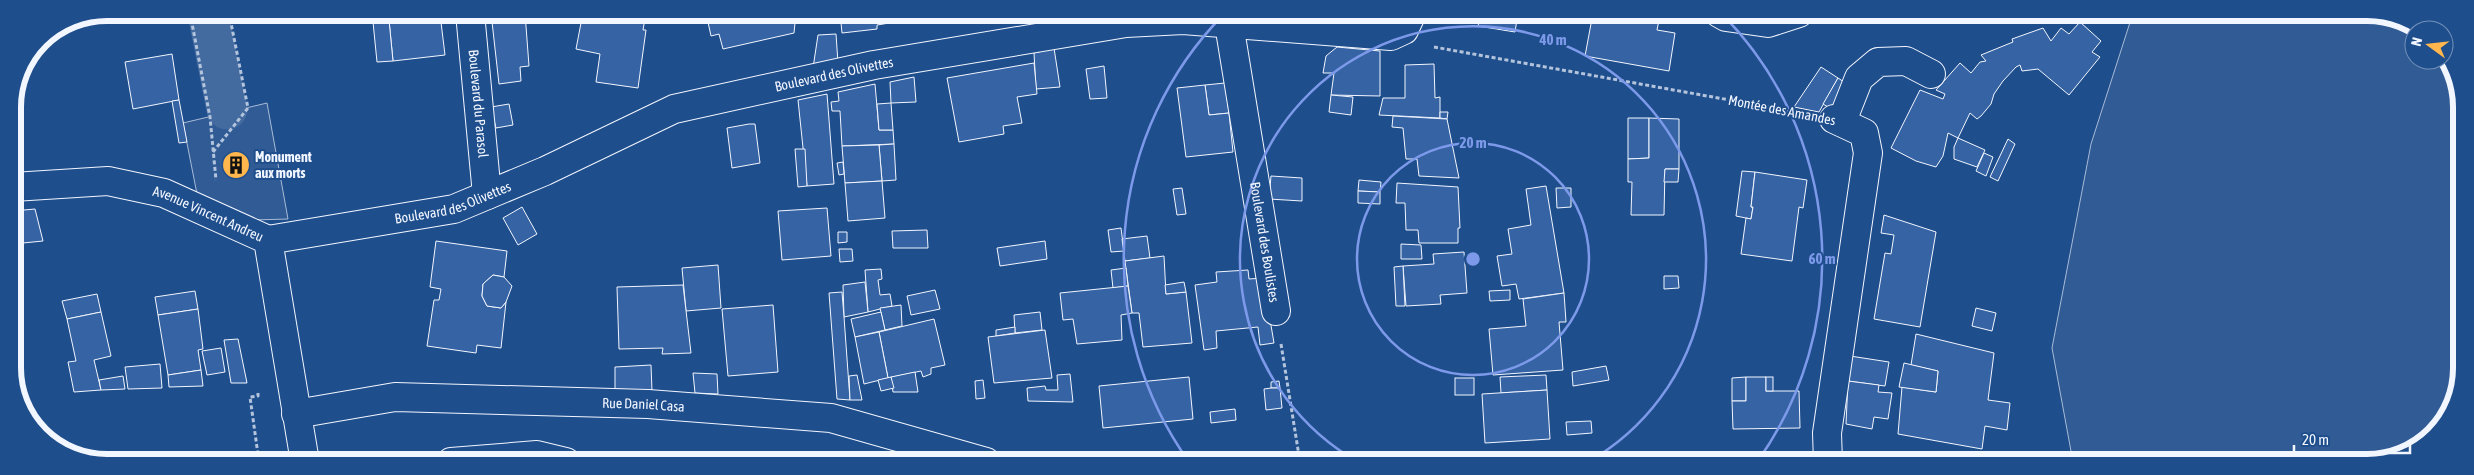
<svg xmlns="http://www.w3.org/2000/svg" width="2474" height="475" viewBox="0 0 2474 475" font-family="'Asap Condensed',sans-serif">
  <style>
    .built { fill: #305b95; stroke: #a8bbd7 }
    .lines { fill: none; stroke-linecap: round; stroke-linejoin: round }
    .canal { stroke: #446ba0; stroke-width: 41 }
    .building { fill: #3563a3; stroke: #f2f6ff }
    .minor-casing { stroke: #f2f6ff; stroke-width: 30 }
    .path { stroke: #b3c4dc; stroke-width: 3; stroke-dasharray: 4 2.5; stroke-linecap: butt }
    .minor { stroke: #1f4e8c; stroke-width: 28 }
    .ring { fill: none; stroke: #7d9aea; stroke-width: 2.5 }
    .labels { text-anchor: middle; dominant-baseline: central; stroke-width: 4; stroke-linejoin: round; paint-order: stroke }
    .street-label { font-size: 14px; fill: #f2f6ff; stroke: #1f4e8c }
    .poi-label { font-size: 14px; font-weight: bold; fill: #f2f6ff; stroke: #1f4e8c; text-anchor: start }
    .rim { fill: none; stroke: #f2f6ff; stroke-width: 6 }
    .centre { fill: #7d9aea; stroke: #1f4e8c; stroke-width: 2.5 }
    .ring-label { font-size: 15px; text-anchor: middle; font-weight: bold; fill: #7d9aea; stroke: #1f4e8c; stroke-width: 4; stroke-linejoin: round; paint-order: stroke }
  </style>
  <rect width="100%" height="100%" fill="#1f4e8c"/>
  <!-- built -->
  <g class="built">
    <polygon points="2133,13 2379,13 2414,31 2414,60 2444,60 2460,89 2461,380 2429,439 2372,462 2073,462 2052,348 2091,144"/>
    <polygon points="267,103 288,219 252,220 198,199 183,123"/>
  </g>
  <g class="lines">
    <!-- canal -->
    <polyline class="canal" points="208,13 227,109"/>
  </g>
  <!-- building -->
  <g class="building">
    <polygon points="138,13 164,13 139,17"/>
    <polygon points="285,13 312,13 286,17"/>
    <polygon points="491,13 525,13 529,66 520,67 521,81 499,84"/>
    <polygon points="590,13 646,13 643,30 646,30 638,88 596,82 600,54 576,49 581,23"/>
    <polygon points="706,13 796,13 794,33 723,49 719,34 711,36"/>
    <polygon points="840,13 901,13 902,21 877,25 877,29 842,33"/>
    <polygon points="998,13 1028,13 1029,14 1001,22"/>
    <polygon points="1036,13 1066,13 1067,19 1037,25"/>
    <polygon points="1263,13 1334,13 1334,19"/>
    <polygon points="1334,13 1367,13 1366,22 1334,19"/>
    <polygon points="1367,13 1390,13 1387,21 1383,23 1366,22"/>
    <polygon points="1481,13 1518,13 1515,32 1478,26"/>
    <polygon points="1593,13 1632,13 1632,15 1659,20 1657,30 1675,33 1669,71 1585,56"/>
    <polygon points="440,14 445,55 393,61 389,20"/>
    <polygon points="389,20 393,61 377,62 373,22"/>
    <polygon points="2080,22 2101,41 2092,52 2100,57 2069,95 2038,69 2022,71 2020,65 2016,67 2003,81 1994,94 1991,104 1981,116 1977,119 1970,113 1958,138 1948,133 1943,156 1936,167 1916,161 1891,148 1920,90 1943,99 1945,94 1936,90 1960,63 1971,73 1980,62 1986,61 1981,55 2013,42 2012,39 2043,28 2051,41 2061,28 2069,34"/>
    <polygon points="836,34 838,63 813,68 818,35"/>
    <polygon points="1337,47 1380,51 1380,96 1331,95 1334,73 1323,73 1326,56"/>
    <polygon points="1054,48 1060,87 1036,89 1034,53"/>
    <polygon points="172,54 179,100 133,109 125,62"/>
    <polygon points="1034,63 1037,94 1017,97 1022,123 1003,126 1004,134 959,142 947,78"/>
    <polygon points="1434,64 1435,98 1440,97 1440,118 1379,115 1383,98 1405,98 1405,65"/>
    <polygon points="1104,66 1107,98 1090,99 1086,69"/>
    <polygon points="1821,67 1838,78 1819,112 1794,107"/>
    <polygon points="914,77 916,102 891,103 890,82"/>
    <polygon points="1838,78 1847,84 1833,110 1823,104"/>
    <polygon points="1225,83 1229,113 1209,115 1205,85"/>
    <polygon points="875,84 879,130 893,130 894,144 842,146 840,111 832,111 831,102 839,101 838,92"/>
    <polygon points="1205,85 1209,115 1229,113 1233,152 1186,157 1177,88"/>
    <polygon points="827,94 834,184 807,186 798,100"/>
    <polygon points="1331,95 1353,97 1351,115 1329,112"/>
    <polygon points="179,100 187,142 179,143 172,101"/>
    <polygon points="891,103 893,130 879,130 877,104"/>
    <polygon points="509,104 513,125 496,128 491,107"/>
    <polygon points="1440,112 1448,112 1447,119 1440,118"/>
    <polygon points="1393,116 1447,119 1459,178 1419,176 1417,159 1406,159 1403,128 1392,127"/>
    <polygon points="1628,118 1649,118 1649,158 1628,159"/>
    <polygon points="1649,118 1679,119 1679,169 1665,169 1664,215 1631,215 1632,182 1628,182 1628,159 1649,158"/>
    <polygon points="749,124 755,124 760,163 732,168 727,128"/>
    <polygon points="1958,138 1985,150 1977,167 1954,159 1954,147"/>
    <polygon points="2008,139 2015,144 1998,181 1990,177"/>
    <polygon points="894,144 896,180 882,181 879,145"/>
    <polygon points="879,145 882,181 845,183 842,146"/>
    <polygon points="795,149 805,149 807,186 798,187"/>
    <polygon points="1984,153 1993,157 1986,176 1976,171"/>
    <polygon points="239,160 241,168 232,170 231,162"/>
    <polygon points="843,162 844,174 839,175 837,163"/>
    <polygon points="1665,169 1679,169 1678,182 1664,182"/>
    <polygon points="1742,171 1755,172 1751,207 1753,207 1751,219 1736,216"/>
    <polygon points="1755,172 1807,180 1803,208 1799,207 1792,261 1741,254 1746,218 1751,219 1753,207 1751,207"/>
    <polygon points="1271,176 1302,178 1302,201 1269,199"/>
    <polygon points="1359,180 1381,182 1380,192 1358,191"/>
    <polygon points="882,181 885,218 848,221 845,183"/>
    <polygon points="1397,183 1458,187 1460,228 1458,228 1458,243 1419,243 1418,230 1406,230 1405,203 1396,203"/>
    <polygon points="1546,186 1564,293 1519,299 1516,284 1502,286 1497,256 1512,254 1508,229 1531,225 1526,189"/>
    <polygon points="1182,188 1186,214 1177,215 1173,189"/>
    <polygon points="1556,188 1571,188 1571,207 1557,208"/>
    <polygon points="1358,191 1380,192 1380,204 1358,203"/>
    <polygon points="522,207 537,234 518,245 503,218"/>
    <polygon points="827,208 831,256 782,260 778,211"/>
    <polygon points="35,209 43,241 13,244 13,211"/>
    <polygon points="1884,215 1936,232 1920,327 1874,319 1885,253 1891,254 1894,235 1881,233"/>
    <polygon points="1121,228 1124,251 1111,252 1108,230"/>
    <polygon points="927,230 928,248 893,248 892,231"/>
    <polygon points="838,232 847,232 847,242 838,243"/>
    <polygon points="1147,236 1150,258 1125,261 1122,239"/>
    <polygon points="436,241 507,251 504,277 493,275 483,284 482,296 487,306 501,308 506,302 501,348 477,345 476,353 427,346 434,300 439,300 441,289 430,287"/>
    <polygon points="1045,241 1047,259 1000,266 997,248"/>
    <polygon points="1401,244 1421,245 1422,259 1401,259"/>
    <polygon points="839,249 852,249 853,261 840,262"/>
    <polygon points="1464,252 1467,293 1440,295 1441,304 1406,306 1403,266 1434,264 1433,254"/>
    <polygon points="1164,256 1166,294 1186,292 1192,343 1143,347 1139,313 1132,313 1125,261"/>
    <polygon points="718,265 721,308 686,311 682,268"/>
    <polygon points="1403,266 1405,306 1396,306 1394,267"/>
    <polygon points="1126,268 1128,286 1113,288 1111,270"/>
    <polygon points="881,269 882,279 878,280 880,295 890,294 892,306 868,312 865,270"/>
    <polygon points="1248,270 1249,279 1263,278 1274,343 1260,345 1258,327 1216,331 1217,348 1204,350 1195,285 1217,282 1216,272"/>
    <polygon points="493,275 504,277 512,286 506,302 501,308 487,306 482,296 483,284"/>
    <polygon points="1664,276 1678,276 1679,288 1664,289"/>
    <polygon points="865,282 868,312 844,317 843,285"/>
    <polygon points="1184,282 1186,292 1166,294 1165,285"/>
    <polygon points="683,285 691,353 662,354 663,348 619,349 617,287"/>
    <polygon points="1128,286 1132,313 1121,315 1122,340 1077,344 1073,319 1063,320 1060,293"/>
    <polygon points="935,290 940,309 911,315 907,296"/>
    <polygon points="1510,290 1510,300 1490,301 1489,291"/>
    <polygon points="195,291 198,309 158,315 155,297"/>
    <polygon points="842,292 844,317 850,400 837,399 829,293"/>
    <polygon points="1564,293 1566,322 1559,322 1563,370 1493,375 1489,329 1526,326 1523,299"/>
    <polygon points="97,294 101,312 67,319 62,301"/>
    <polygon points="773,305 778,372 728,376 722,309"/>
    <polygon points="901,305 902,326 885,330 880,308"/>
    <polygon points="1976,308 1996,313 1992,331 1972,326"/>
    <polygon points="198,309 203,349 198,350 201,370 168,375 158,315"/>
    <polygon points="101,312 111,356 94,360 101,390 74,392 68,362 76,361 67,319"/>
    <polygon points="881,312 885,330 855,337 851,319"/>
    <polygon points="1040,312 1042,330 1015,333 1014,315"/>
    <polygon points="934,319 945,365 931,368 931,374 923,377 921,371 888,378 879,332"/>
    <polygon points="1015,327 1015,333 996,336 996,330"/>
    <polygon points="1045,330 1052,378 994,383 988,337"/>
    <polygon points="879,332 888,378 864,384 855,337"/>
    <polygon points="1916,334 1994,353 1988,400 2010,403 2007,430 1985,426 1982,449 1898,434 1902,387 1936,392 1938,371 1911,365"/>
    <polygon points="238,339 247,383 231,383 224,340"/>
    <polygon points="221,348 225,372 207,375 202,351"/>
    <polygon points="1850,356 1889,362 1885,386 1848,381"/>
    <polygon points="1904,363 1938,371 1936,392 1899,387"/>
    <polygon points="160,364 162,388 128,389 125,367"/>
    <polygon points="651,365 652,391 615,389 615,367"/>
    <polygon points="1606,366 1609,380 1573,386 1572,372"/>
    <polygon points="201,370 203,386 169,387 168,375"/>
    <polygon points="915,372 918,392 893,392 891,377"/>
    <polygon points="693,373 717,374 718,394 695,393"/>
    <polygon points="1070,374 1073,402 1028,401 1027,388 1045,386 1046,390 1058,390 1057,375"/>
    <polygon points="857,375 862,400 850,400 849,376"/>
    <polygon points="1546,375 1547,390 1501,393 1500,377"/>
    <polygon points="123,376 125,389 101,390 99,380"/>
    <polygon points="891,377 894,388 881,391 878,380"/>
    <polygon points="1189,377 1193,419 1103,428 1099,386"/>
    <polygon points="1746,377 1746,401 1732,401 1732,378"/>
    <polygon points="1746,377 1766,377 1766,391 1799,391 1800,428 1733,429 1732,401 1746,401"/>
    <rect x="1766" y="377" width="7" height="14"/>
    <rect x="1455" y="378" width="19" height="17"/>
    <polygon points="983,380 985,398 976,399 975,381"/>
    <polygon points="1279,381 1280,388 1271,388 1271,382"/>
    <polygon points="1848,381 1879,385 1878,392 1892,393 1888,419 1874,417 1872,429 1846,424"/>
    <polygon points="1271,388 1280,388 1282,408 1266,410 1264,389"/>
    <polygon points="1547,390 1550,439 1485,443 1482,394"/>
    <polygon points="1235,409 1236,420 1211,423 1210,412"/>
    <polygon points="1591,421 1592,433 1567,435 1566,422"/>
  </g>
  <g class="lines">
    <!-- minor casing -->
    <g class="minor-casing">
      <g id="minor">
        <path id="s1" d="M470 13 487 195"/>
        <polyline points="1719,13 1726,17 1768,23 1799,13"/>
        <path id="s2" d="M1229 24 1276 311"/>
        <polyline points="1842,121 1859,78 1878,62 1906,61 1931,74"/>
        <path id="s3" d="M13 187 108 181 164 193 268 240 305 462"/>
        <path id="s4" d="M268 240 454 209 545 171 674 109 874 65 1126 23 1183 20 1391 36 1404 30 1412 13"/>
        <path id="s5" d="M296 414 395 397 648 404 831 418 986 462"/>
        <polyline points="451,462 537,455 566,462"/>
        <polyline points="1828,462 1827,433 1868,153 1864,133 1834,119"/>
      </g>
    </g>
    <!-- path -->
    <g class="path">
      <polyline points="190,13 210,117 216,180"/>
      <polyline points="1434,47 1802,113"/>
      <polyline points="213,152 248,108 229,13"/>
      <polyline points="1281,344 1300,462"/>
      <polyline points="258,393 258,396 250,397 259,462"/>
    </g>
    <!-- minor -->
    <use href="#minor" class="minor"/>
  </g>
  <!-- distance rings -->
  <g class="ring">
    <circle cx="1473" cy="259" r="116"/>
    <path d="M1358 462A233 233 0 1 1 1588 462"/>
    <path d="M1189 462A349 349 0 0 1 1224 14M1722 14A349 349 0 0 1 1757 462"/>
  </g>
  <!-- icons -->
  <defs>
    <g id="building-disc" transform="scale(1.4375)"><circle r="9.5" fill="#ffb74d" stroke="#1f4e8c"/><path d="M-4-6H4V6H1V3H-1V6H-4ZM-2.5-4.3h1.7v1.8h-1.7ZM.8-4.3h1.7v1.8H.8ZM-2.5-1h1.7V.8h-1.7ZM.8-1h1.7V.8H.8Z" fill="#111"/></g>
  </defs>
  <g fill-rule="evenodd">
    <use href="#building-disc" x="236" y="165"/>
  </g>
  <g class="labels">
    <!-- street labels -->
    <g class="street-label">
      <text stroke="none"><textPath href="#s4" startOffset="594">Boulevard des Olivettes</textPath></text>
      <text stroke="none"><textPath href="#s1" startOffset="91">Boulevard du Parasol</textPath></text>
      <text transform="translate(1782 110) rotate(11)">Montée des Amandes</text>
      <text stroke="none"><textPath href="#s4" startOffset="189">Boulevard des Olivettes</textPath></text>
      <text stroke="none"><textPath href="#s3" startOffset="201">Avenue Vincent Andreu</textPath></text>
      <text stroke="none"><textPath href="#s2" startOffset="221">Boulevard des Boulistes</textPath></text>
      <text stroke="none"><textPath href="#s5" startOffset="349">Rue Daniel Casa</textPath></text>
    </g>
    <!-- poi labels -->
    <g class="poi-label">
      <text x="255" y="157">Monument<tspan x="255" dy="16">aux morts</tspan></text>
    </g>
  </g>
  <!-- crop -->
  <path d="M0 0H2474V475H0ZM107 21H2367A86 86 0 0 1 2453 107V368A86 86 0 0 1 2367 454H107A86 86 0 0 1 21 368V107A86 86 0 0 1 107 21Z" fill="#1f4e8c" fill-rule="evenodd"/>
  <path class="rim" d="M107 21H2367A86 86 0 0 1 2453 107V368A86 86 0 0 1 2367 454H107A86 86 0 0 1 21 368V107A86 86 0 0 1 107 21Z"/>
  <circle cx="1473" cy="259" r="8" class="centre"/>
  <g class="ring-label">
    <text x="1553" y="45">40 m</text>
    <text x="1473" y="148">20 m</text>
    <text x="1822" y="264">60 m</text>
  </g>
  <!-- north arrow -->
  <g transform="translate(2429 45) rotate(285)"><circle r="24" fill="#1f4e8c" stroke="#7391ba"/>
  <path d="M0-4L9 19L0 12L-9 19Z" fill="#ffb74d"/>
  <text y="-8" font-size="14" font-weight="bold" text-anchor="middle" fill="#f2f6ff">N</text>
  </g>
  <!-- scale -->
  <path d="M2294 445v8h116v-8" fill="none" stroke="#f2f6ff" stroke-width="2.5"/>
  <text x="2302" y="445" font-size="15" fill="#f2f6ff" stroke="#1f4e8c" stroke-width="4" paint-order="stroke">20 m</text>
</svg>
